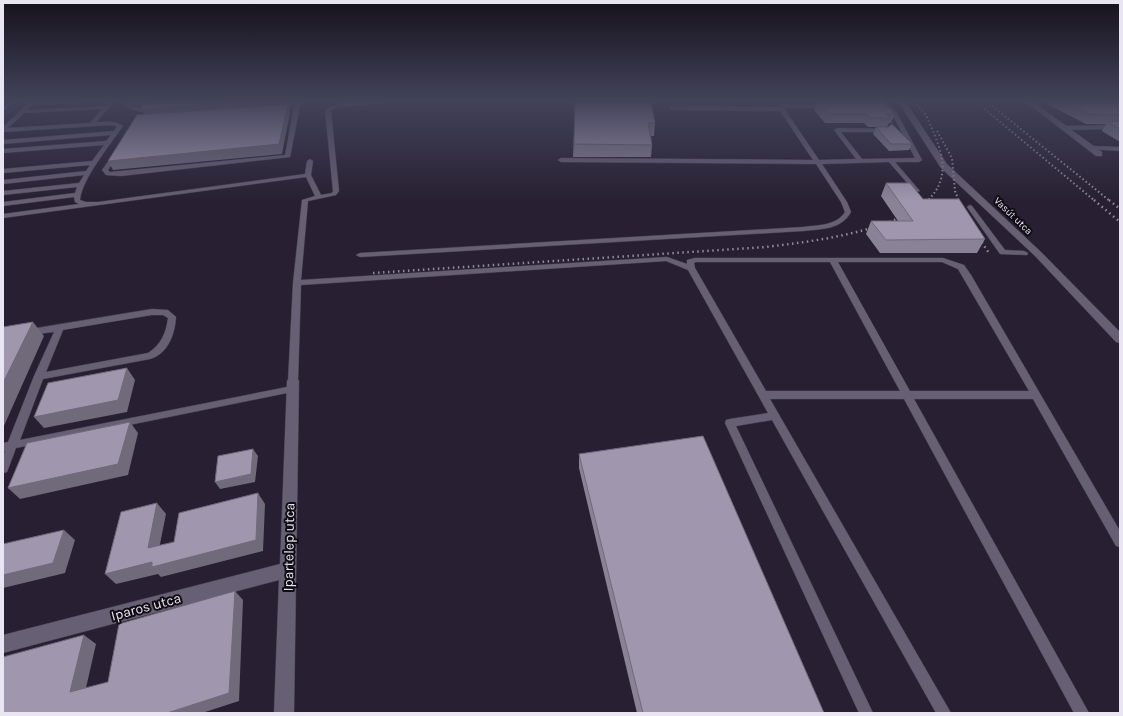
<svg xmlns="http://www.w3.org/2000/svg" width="1123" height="716" viewBox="0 0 1123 716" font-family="Karla,sans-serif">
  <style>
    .green { fill: #3c2556 }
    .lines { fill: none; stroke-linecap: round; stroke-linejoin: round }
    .stream { stroke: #876aa6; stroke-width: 3 }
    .service-casing { stroke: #453e4d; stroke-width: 1 }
    .minor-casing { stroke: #453e4d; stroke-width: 1 }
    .tertiary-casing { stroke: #453e4d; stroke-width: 1 }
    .service { fill: #675f74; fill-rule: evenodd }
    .minor { fill: #675f74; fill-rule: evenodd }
    .tertiary { fill: #675f74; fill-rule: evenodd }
    .rail-far1 { stroke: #908a99; stroke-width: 2; stroke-dasharray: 1.5 2.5; stroke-linecap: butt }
    .rail { stroke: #908a99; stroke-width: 2.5; stroke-dasharray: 1.5 3.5; stroke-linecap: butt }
    .wall { fill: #8a8296 }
    .shaded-wall { fill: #706a7a }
    .building { fill: #a097ae; stroke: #706a7a }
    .labels { text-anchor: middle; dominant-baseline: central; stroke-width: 4; stroke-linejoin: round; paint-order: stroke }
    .far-street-label { font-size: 10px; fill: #eae5f2; stroke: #0f0c14 }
    .near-street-label { font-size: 14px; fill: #eae5f2; stroke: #0f0c14 }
  </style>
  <rect width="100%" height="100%" fill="#282032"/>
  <!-- green -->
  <polygon class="green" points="3,101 26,101 3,119"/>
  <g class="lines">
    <!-- stream -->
    <polyline class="stream" points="3,109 13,101"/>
    <!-- service casing -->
    <g class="service-casing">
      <g id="service">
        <path d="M31 101H37L36 102 82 101 79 103 32 105 27 110 105 106 109 101H115L96 122C105 122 116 120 123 126 110 145 82 179 80 200L86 202H98L305 174 307 161 310 159 313 161 311 175 321 195 332 193 333 191 325 110C338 100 369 101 386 101L383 103 336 107 331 111 339 191 336 195 308 201 301 280 667 257 687 264V260L695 258H943L964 265 971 275 1120 531V547L1116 546 1033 399H914L1089 713H1074L904 399H770L951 713H936L772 420 736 426 873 713H859L725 423 726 420 730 419 768 413 688 270 666 261 301 285 298 381 296 383H290L288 381 293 283 302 200 315 196 306 177 3 218V214L79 204 75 202 74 197 3 206V202L75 193 77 187 3 195V191L79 183 84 175 3 184V180L86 171 90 165 3 173V169L92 161 104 145 3 153V149L106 141 111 135 3 144V140L114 131 117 126 110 125 3 132V127ZM102 109 90 123 8 128 24 113ZM696 262H830L900 391H766L695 268 694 263ZM838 262H942L958 269 1029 391H910Z"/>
        <path d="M127 101 152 103 153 104 150 106 131 105 144 109 153 108 156 110C148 114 132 112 125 105Z"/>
        <polygon points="295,101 301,101 290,157 121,176 106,175 102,170 114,153 116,152 119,154 108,170 110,172 285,155"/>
        <path d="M880 101H886L897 113 922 160 919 162H895L920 191 915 192 889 162 822 164 847 202 851 212C841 230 821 229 803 231L360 257 356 255 360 253 803 227C818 225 836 226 845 212L841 202 816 164 561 162 558 160 561 158 813 160 780 111 672 110 669 108 672 106 778 107 777 106 780 104 830 105 831 106 828 108H784L819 160 856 159 834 130 837 128 888 129V131L886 132H841L862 159 915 158 892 114Z"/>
        <polygon points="1120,125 1120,129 1064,130 1061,128 1064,126"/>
        <polygon points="1091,146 1120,147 1120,151 1089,149 1089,147"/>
        <polygon points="970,205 972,206 1005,250 1024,251 1028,253 1027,255 1000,254 967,207"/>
        <path d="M152 309 168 310 176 317C175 334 168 354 150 359L43 379 20 440 292 386 295 387 297 389 295 391 292 392 16 448 7 472 3 473V455L5 451H3V443L8 442 34 376 54 332 28 335 24 332 25 330ZM152 315H163L168 318C166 333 161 345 148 353L46 372 63 330Z"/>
      </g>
    </g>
    <!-- minor casing -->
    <g class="minor-casing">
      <g id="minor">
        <polygon points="1025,101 1032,101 1102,152 1102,156 1096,156"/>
        <polygon points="293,377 297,378 299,381 294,713 274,713 279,580 3,653 3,635 280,564 287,381 289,378"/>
      </g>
    </g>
    <!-- tertiary casing -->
    <g class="tertiary-casing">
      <polygon id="tertiary" points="898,101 904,101 909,107 947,164 1041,252 1120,332 1120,343 1116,342 1035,256 941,168"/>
    </g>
    <!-- service -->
    <use href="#service" class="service"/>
    <!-- minor -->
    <use href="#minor" class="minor"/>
    <!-- tertiary -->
    <use href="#tertiary" class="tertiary"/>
    <!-- rail-far1 -->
    <g class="rail-far1">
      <polyline points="914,101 928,118"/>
      <polyline points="975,101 1095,201"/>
      <polyline points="986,101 1110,201"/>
      <path d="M925 113C938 143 956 174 927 201"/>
      <polyline points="937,131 952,158 955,191 959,201"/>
    </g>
    <!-- rail -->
    <g class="rail">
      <polyline points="958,200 962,210"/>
      <polyline points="1094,200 1120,222"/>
      <polyline points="1109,200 1120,209"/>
      <polyline points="922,206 928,200"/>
      <polyline points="976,234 989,253"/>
      <path d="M373 273 766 247C815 241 863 235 908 214"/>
    </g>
  </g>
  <!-- wall -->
  <g class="wall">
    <polygon points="817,101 895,114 891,123 889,123 887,127 912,144 909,150 889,151 873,134 876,127 868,127 864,123 825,123 814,110"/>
    <polygon points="1048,101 1120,101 1120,142 1102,131 1106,124 1086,124 1047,104"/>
    <polygon points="575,102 655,123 654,136 651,136 652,145 651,157 573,157"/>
    <polygon points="886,183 923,199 985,239 977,253 880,253 866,234 871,221 898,221 881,196"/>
    <polygon points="579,454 824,713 637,713 579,468"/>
  </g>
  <!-- shaded-wall -->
  <g class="shaded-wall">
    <polygon points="150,101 227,101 153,107"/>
    <polygon points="247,101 293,101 292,107 289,107 290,113 282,154 113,170 108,161 146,118 141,109"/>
    <polygon points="33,322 44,336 3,428 3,383"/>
    <polygon points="127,368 135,380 127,412 44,428 34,417"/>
    <polygon points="130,422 138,433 128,475 20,499 8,488"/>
    <polygon points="253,449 258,456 255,482 220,489 215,482"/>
    <polygon points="258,493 265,504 263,551 161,577 158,574 116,584 105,574 152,562"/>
    <polygon points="157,503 166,514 157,559 148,548"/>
    <polygon points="64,530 75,540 65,573 3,588 3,575"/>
    <polygon points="235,591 243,600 239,701 202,713 167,713"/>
    <polygon points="84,635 96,644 83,701 70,692"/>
  </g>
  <!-- building -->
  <g class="building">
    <polygon points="189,101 247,101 141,109 144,104"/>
    <polygon points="817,101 882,101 895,114 886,114 891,118 871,118 867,114 828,114"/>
    <polygon points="1064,101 1120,101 1120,115 1091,114"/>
    <polygon points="575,102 651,103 655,123 648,123 652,145 574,144"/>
    <polygon points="288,104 279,144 108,161 137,115"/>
    <polygon points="1120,121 1120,129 1108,122"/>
    <polygon points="892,124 912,144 891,144 876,127 888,127"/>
    <polygon points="886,183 910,183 923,199 959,199 985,239 886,240 871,221 913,221"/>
    <polygon points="33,322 3,383 3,327"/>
    <polygon points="127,368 118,400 34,417 48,383"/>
    <polygon points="130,422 118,464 8,488 27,443"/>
    <polygon points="703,436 824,713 643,713 579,454"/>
    <polygon points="253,449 251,474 215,482 218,456"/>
    <polygon points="258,493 256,540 152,567 152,562 105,574 121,512 157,503 148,548 174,542 179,513"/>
    <polygon points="64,530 53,563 3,575 3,544"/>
    <polygon points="235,591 229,693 167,713 3,713 3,657 84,635 70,692 108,682 119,624"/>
  </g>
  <!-- sky -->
  <linearGradient id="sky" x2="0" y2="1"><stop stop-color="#16121c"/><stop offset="0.5" stop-color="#42425a"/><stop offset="1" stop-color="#42425a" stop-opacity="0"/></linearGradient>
  <rect width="1123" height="201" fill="url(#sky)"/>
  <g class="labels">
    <!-- far-street labels -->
    <g class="far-street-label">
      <text transform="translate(1013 216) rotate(44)">Vasút utca</text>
    </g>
    <!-- near-street labels -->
    <g class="near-street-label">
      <text transform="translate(289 547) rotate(-89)">Ipartelep utca</text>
      <text transform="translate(146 607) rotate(-15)">Iparos utca</text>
    </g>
  </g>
  <!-- border -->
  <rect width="1123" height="716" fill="none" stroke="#eae5f2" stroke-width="8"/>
</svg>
